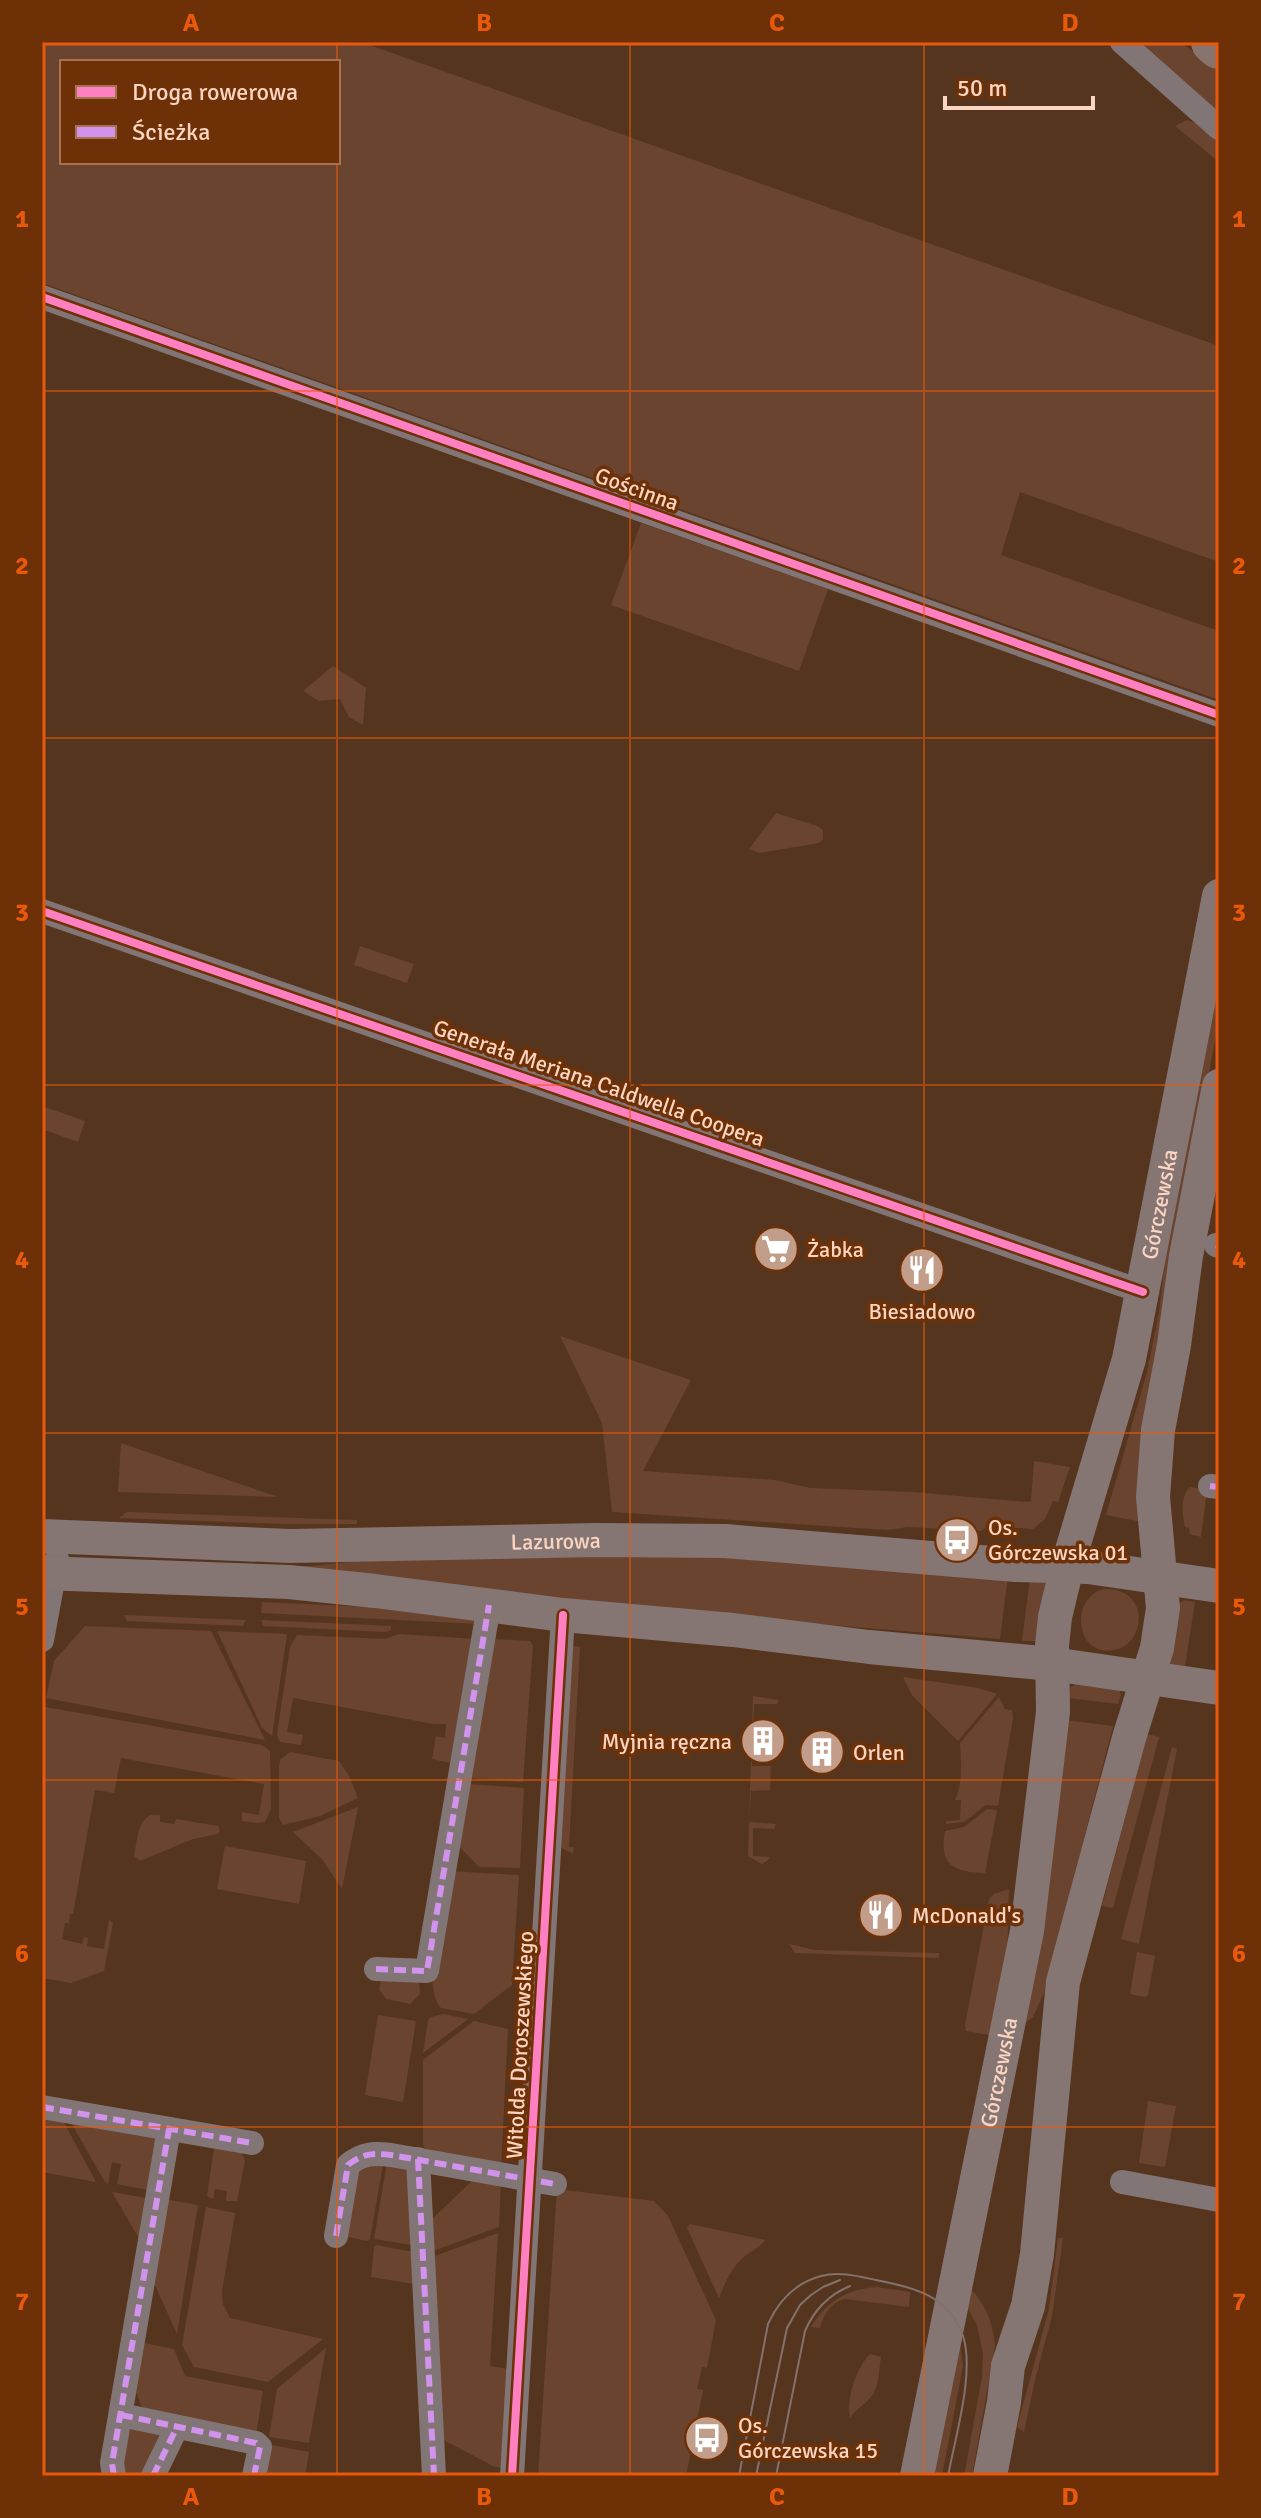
<svg xmlns="http://www.w3.org/2000/svg" width="1261" height="2518" viewBox="0 0 1261 2518" font-family="Signika,sans-serif">
  <style>
    .green { fill: #6a442f; fill-rule: evenodd }
    .lines { fill: none; stroke-linecap: round; stroke-linejoin: round }
    .street { stroke: #827576; stroke-width: 24 }
    .secondary { stroke: #857573; stroke-width: 34 }
    .highway { stroke: #87756d; stroke-width: 44 }
    .tram { stroke: #83716d; stroke-width: 2 }
    .quiet { stroke: #d193ec; stroke-width: 6; stroke-dasharray: 12 6; stroke-linecap: butt }
    .cycleway-casing { stroke: #6e3006; stroke-width: 13 }
    .cycleway { stroke: #ff80c0; stroke-width: 8 }
    .grid { fill: none; stroke: #e8590c; stroke-width: 2; stroke-opacity: 0.55 }
    .labels { text-anchor: middle; dominant-baseline: central; stroke-width: 7; stroke-linejoin: round; paint-order: stroke }
    .street-label { font-size: 22px; fill: #fcd5c2; stroke: #6e3006 }
    .poi-label { font-size: 22px; fill: #fcd5c2; stroke: #6e3006; text-anchor: start }
    .neatline { fill: none; stroke: #e8590c; stroke-width: 3 }
    .grid-label { font-size: 26px; text-anchor: middle; font-weight: bold; fill: #e8590c }
  </style>
  <rect width="100%" height="100%" fill="#56351e"/>
  <!-- green -->
  <g class="green">
    <path d="M42 42H361L1219 346V562L1020 492 1001 555 1219 631V700L42 283ZM338 62V162H62V62Z"/>
    <polygon points="1136,42 1180,42 1219,71 1219,115"/>
    <polygon points="1187,120 1200,124 1219,141 1219,162 1175,126"/>
    <polygon points="641,523 828,589 799,671 611,605"/>
    <polygon points="333,666 366,688 363,725 349,717 340,699 319,701 303,691"/>
    <polygon points="776,813 817,826 823,830 823,839 819,843 759,853 749,849"/>
    <polygon points="360,946 414,964 407,983 354,965"/>
    <polygon points="1219,964 1219,1020 1171,1270 1142,1522 1106,1515 1147,1372 1159,1312 1167,1237"/>
    <polygon points="42,1106 85,1121 78,1142 42,1129"/>
    <polygon points="560,1336 691,1380 643,1471 775,1480 810,1488 913,1492 1028,1502 1031,1501 1034,1461 1070,1467 1058,1502 1053,1501 1045,1519 1033,1529 988,1526 981,1531 908,1527 887,1530 612,1512 602,1423"/>
    <polygon points="121,1443 278,1497 118,1492"/>
    <path d="M1190 1487 1207 1490 1201 1537 1190 1534 1189 1528 1185 1527C1182 1514 1180 1497 1190 1487Z"/>
    <polygon points="127,1512 357,1520 357,1524 282,1524 119,1518"/>
    <polygon points="653,1552 1008,1576 1000,1639 579,1604 300,1567 376,1559"/>
    <polygon points="1030,1578 1046,1580 1036,1641 1022,1641"/>
    <path d="M1104 1589C1150 1587 1147 1644 1114 1650 1075 1657 1069 1598 1104 1589Z"/>
    <polygon points="1184,1600 1195,1602 1184,1672 1168,1669 1178,1604"/>
    <polygon points="262,1602 369,1607 475,1616 478,1624 261,1613"/>
    <polygon points="124,1615 246,1620 243,1626 127,1621"/>
    <polygon points="261,1620 391,1626 391,1630 385,1632 263,1626"/>
    <polygon points="85,1626 211,1631 265,1740 46,1698 54,1661"/>
    <polygon points="217,1631 287,1634 272,1736 262,1728"/>
    <polygon points="399,1634 477,1639 455,1764 432,1759 436,1736 445,1738 446,1724 434,1724 293,1698 287,1732 303,1735 301,1745 280,1742 277,1735 290,1647 297,1635 385,1639"/>
    <polygon points="493,1639 530,1641 533,1645 523,1782 467,1778"/>
    <polygon points="570,1645 580,1647 569,1847 574,1847 573,1854 560,1847"/>
    <polygon points="903,1677 978,1688 997,1694 958,1741 912,1695"/>
    <polygon points="1077,1684 1119,1690 1121,1695 1118,1704 1068,1698 1070,1687"/>
    <polygon points="753,1696 779,1700 777,1704 754,1704 752,1766 771,1766 770,1790 751,1791 749,1822 776,1824 774,1829 753,1828 753,1856 770,1857 767,1861 762,1864 748,1856"/>
    <path d="M999 1697 1005 1709 1012 1710 1013 1718 998 1806 986 1805 964 1822 946 1824V1821L960 1820 961 1800H955C963 1784 961 1761 960 1743Z"/>
    <polygon points="45,1707 262,1745 270,1751 271,1809 265,1822 258,1823 242,1821 242,1812 259,1815 264,1784 121,1758 114,1793 95,1790 73,1914 70,1914 69,1923 65,1923 62,1939 82,1944 84,1937 88,1938 87,1946 104,1949 109,1920 113,1923 104,1971 71,1983 42,1978 42,1725"/>
    <polygon points="1065,1720 1113,1726 1044,1993 1033,2017 1019,2028"/>
    <polygon points="1147,1734 1159,1737 1113,1908 1102,1906"/>
    <polygon points="1172,1747 1177,1749 1139,1944 1121,1939"/>
    <polygon points="290,1752 339,1761 349,1776 358,1798 320,1816 283,1825 279,1818 279,1767 280,1760"/>
    <polygon points="468,1784 524,1788 520,1868 479,1867 454,1841"/>
    <polygon points="358,1807 342,1889 322,1859 293,1832"/>
    <path d="M987 1809 997 1810 985 1873C953 1872 939 1865 945 1831L964 1827Z"/>
    <path d="M150 1815H160V1822L174 1824 176 1819 218 1826 220 1831 217 1834 193 1839 140 1861 134 1856C137 1842 137 1823 150 1815Z"/>
    <polygon points="225,1846 306,1861 299,1904 217,1889"/>
    <path d="M448 1871 519 1875 512 1985 474 2014 441 2008C420 1987 443 1901 448 1871Z"/>
    <polygon points="1009,1889 1007,1962 989,2035 966,2031 965,2025 989,1899 994,1894"/>
    <polygon points="789,1944 815,1950 939,1953 939,1958 795,1953"/>
    <polygon points="1137,1952 1155,1956 1148,1995 1145,1997 1130,1994"/>
    <polygon points="419,1978 420,1994 410,2004 386,1999 379,1989 381,1981"/>
    <polygon points="443,2014 468,2019 423,2053 428,2020 431,2017"/>
    <polygon points="378,2015 416,2021 403,2102 365,2095"/>
    <polygon points="474,2021 508,2029 501,2168 425,2149 423,2144 423,2060"/>
    <polygon points="1148,2101 1176,2106 1165,2167 1139,2163"/>
    <polygon points="42,2111 61,2117 96,2182 42,2172"/>
    <polygon points="66,2114 159,2138 148,2190 117,2184 121,2164 112,2162 108,2184 105,2182"/>
    <polygon points="215,2141 241,2150 245,2161 237,2201 226,2201 227,2191 215,2189 213,2199 207,2196"/>
    <polygon points="384,2159 370,2239 367,2241 343,2236 353,2174"/>
    <polygon points="387,2162 409,2167 417,2246 374,2239"/>
    <polygon points="477,2176 501,2180 499,2227 430,2252 427,2224"/>
    <polygon points="557,2189 654,2201 668,2216 716,2320 707,2368 702,2367 697,2389 703,2390 686,2476 538,2476"/>
    <polygon points="112,2192 152,2199 144,2247"/>
    <polygon points="164,2199 198,2205 177,2334 151,2276"/>
    <polygon points="206,2207 235,2213 222,2291 223,2304 230,2318 323,2339 268,2382 194,2367 182,2345"/>
    <path d="M690 2224 765 2240C761 2247 751 2251 744 2257 731 2268 725 2283 719 2298L687 2228Z"/>
    <polygon points="498,2233 490,2366 509,2369 502,2468 493,2466 436,2436 432,2257"/>
    <polygon points="1058,2238 1063,2238 1052,2316 1035,2380 1024,2432 1017,2427 1049,2309"/>
    <polygon points="376,2245 419,2253 420,2285 371,2277 374,2247"/>
    <path d="M877 2287 910 2292 909 2307 845 2299C830 2303 824 2314 820 2328L811 2327C827 2301 847 2289 877 2287Z"/>
    <path d="M972 2290C987 2307 993 2324 995 2346L972 2476H964L982 2377 983 2354 977 2325 967 2307Z"/>
    <polygon points="139,2342 174,2349 185,2376 263,2391 256,2435 143,2411 133,2384"/>
    <polygon points="960,2343 963,2366 942,2476 934,2476"/>
    <polygon points="326,2348 309,2443 269,2437 277,2389"/>
    <path d="M870 2354 881 2357C879 2369 879 2389 870 2398 863 2406 856 2409 850 2418 846 2399 856 2368 870 2354Z"/>
    <polygon points="127,2421 171,2430 149,2476 121,2476"/>
    <polygon points="266,2444 309,2452 305,2476 261,2476"/>
  </g>
  <g class="lines">
    <!-- street -->
    <g class="street">
      <polyline points="1122,42 1219,128"/>
      <polyline points="42,297 1219,715"/>
      <polyline points="42,911 1143,1292"/>
      <polyline points="1216,1245 1219,1246"/>
      <polyline points="1210,1486 1219,1487"/>
      <polyline points="42,1640 57,1559"/>
      <polyline points="376,1969 427,1971 489,1605"/>
      <polyline points="42,2107 252,2143"/>
      <polyline points="418,2159 434,2476"/>
      <polyline points="1122,2182 1219,2200"/>
      <path d="M336 2236 348 2165C363 2153 373 2153 391 2155L555 2184"/>
      <polyline points="121,2415 256,2443 260,2447 254,2476"/>
      <polyline points="114,2476 112,2463 169,2129"/>
      <polyline points="153,2476 177,2427"/>
      <polyline points="512,2476 563,1615"/>
    </g>
    <!-- secondary -->
    <g class="secondary">
      <path id="s1" d="M42 1536 290 1546 596 1540 725 1541 1016 1565 1088 1567 1219 1586"/>
      <polyline points="42,1573 289,1582 375,1591 563,1615 733,1630 869,1647 1052,1664 1219,1688"/>
      <path id="s2" d="M917 2476 1027 1931 1053 1712 1052 1646 1055 1617 1067 1567 1129 1359 1219 896"/>
      <polyline points="990,2476 1004,2402 1008,2366 1028,2306 1037,2254 1063,1982 1129,1738 1157,1648 1163,1608 1153,1497 1158,1430 1174,1345 1186,1256 1219,1086"/>
    </g>
    <!-- highway -->
    <polyline class="highway" points="1213,42 1219,47"/>
    <!-- tram -->
    <g class="tram">
      <path d="M739 2476 768 2324C779 2300 795 2283 821 2276 839 2271 858 2276 876 2280 914 2288 949 2295 963 2336 975 2372 955 2438 948 2476"/>
      <polyline points="756,2476 787,2328 800,2305 811,2295 823,2287 840,2280"/>
      <path d="M776 2476 805 2331C814 2310 828 2295 850 2286"/>
    </g>
    <!-- quiet -->
    <g class="quiet">
      <polyline points="1216,1245 1219,1246"/>
      <polyline points="1210,1486 1219,1487"/>
      <polyline points="376,1969 427,1971 489,1605"/>
      <polyline points="42,2107 252,2143"/>
      <polyline points="418,2159 434,2476"/>
      <path d="M336 2236 348 2165C363 2153 373 2153 391 2155L555 2184"/>
      <polyline points="121,2415 256,2443 260,2447 254,2476"/>
      <polyline points="114,2476 112,2463 169,2129"/>
      <polyline points="153,2476 177,2427"/>
    </g>
    <!-- cycleway casing -->
    <g class="cycleway-casing">
      <g id="cycleway">
        <polyline points="42,297 1219,715"/>
        <polyline points="42,911 1143,1292"/>
        <polyline points="512,2476 563,1615"/>
      </g>
    </g>
    <!-- cycleway -->
    <use href="#cycleway" class="cycleway"/>
  </g>
  <!-- grid -->
  <path class="grid" d="M337 42V62M630 42V2476M924 42V2476M337 162V2476M42 391H1219M42 738H1219M42 1085H1219M42 1433H1219M42 1780H1219M42 2127H1219"/>
  <!-- icons -->
  <defs>
    <g id="supermarket-disc" transform="scale(2.3)"><circle r="9.5" fill="#c29d89" stroke="#6e3006"/><path d="M-6-5.5h2.5l.6 2H6L4.5 2H-2.5L-4.4-4H-6ZM-1.5 3.2a1.3 1.3 0 1 0 .1 0ZM3 3.2a1.3 1.3 0 1 0 .1 0Z" fill="#fff"/></g>
    <g id="restaurant-disc" transform="scale(2.3)"><circle r="9.5" fill="#c29d89" stroke="#6e3006"/><path d="M-5-6h1v4h1v-4h1v4h1v-4h1v5L-1.5 .5V6h-2V.5L-5-1ZM5-6V6H3V1.5H1.5Q1.5-4 5-6Z" fill="#fff"/></g>
    <g id="bus-disc" transform="scale(2.3)"><circle r="9.5" fill="#c29d89" stroke="#6e3006"/><path d="M-5-6H5V4H4V6H2V4H-2V6H-4V4H-5ZM-3.5-4V0h7V-4ZM-3.5 1.2v1.5H-2V1.2ZM2 1.2v1.5H3.5V1.2Z" fill="#fff"/></g>
    <g id="building-disc" transform="scale(2.3)"><circle r="9.5" fill="#c29d89" stroke="#6e3006"/><path d="M-4-6H4V6H1V3H-1V6H-4ZM-2.5-4.3h1.7v1.8h-1.7ZM.8-4.3h1.7v1.8H.8ZM-2.5-1h1.7V.8h-1.7ZM.8-1h1.7V.8H.8Z" fill="#fff"/></g>
  </defs>
  <g fill-rule="evenodd">
    <use href="#supermarket-disc" x="776" y="1249"/>
    <use href="#restaurant-disc" x="922" y="1270"/>
    <use href="#bus-disc" x="957" y="1540"/>
    <use href="#building-disc" x="763" y="1741"/>
    <use href="#building-disc" x="822" y="1752"/>
    <use href="#restaurant-disc" x="881" y="1915"/>
    <use href="#bus-disc" x="707" y="2438"/>
  </g>
  <g class="labels">
    <!-- street labels -->
    <g class="street-label">
      <text transform="translate(637 489) rotate(20)">Gościnna</text>
      <text transform="translate(599 1083) rotate(19)">Generała Meriana Caldwella Coopera</text>
      <text stroke="none"><textPath href="#s2" startOffset="1298">Górczewska</textPath></text>
      <text stroke="none"><textPath href="#s1" startOffset="514">Lazurowa</textPath></text>
      <text transform="translate(520 2045) rotate(-87)">Witolda Doroszewskiego</text>
      <text stroke="none"><textPath href="#s2" startOffset="412">Górczewska</textPath></text>
    </g>
    <!-- poi labels -->
    <g class="poi-label">
      <text x="807" y="1249">Żabka</text>
      <text x="922" y="1311" text-anchor="middle">Biesiadowo</text>
      <text x="988" y="1527">Os.<tspan x="988" dy="25">Górczewska 01</tspan></text>
      <text x="732" y="1741" text-anchor="end">Myjnia ręczna</text>
      <text x="853" y="1752">Orlen</text>
      <text x="912" y="1915">McDonald's</text>
      <text x="738" y="2425">Os.<tspan x="738" dy="25">Górczewska 15</tspan></text>
    </g>
  </g>
  <!-- border -->
  <rect width="1261" height="2518" fill="none" stroke="#6e3006" stroke-width="88"/>
  <!-- legend -->
  <rect x="60" y="60" width="280" height="104" fill="#6e3006" stroke="#a77251" stroke-width="2"/>
  <rect x="76" y="86" width="40" height="12" fill="#ff80c0" stroke="#a77251" stroke-width="2"/>
  <text x="132" y="100" font-size="24" fill="#fcd5c2">Droga rowerowa</text>
  <rect x="76" y="126" width="40" height="12" fill="#d193ec" stroke="#a77251" stroke-width="2"/>
  <text x="132" y="140" font-size="24" fill="#fcd5c2">Ścieżka</text>
  <!-- scale -->
  <path d="M945 96v12h148v-12" fill="none" stroke="#fcd5c2" stroke-width="4"/>
  <text x="957" y="96" font-size="24" fill="#fcd5c2" stroke="#6e3006" stroke-width="6" paint-order="stroke">50 m</text>
  <rect x="44" y="44" width="1173" height="2430" class="neatline"/>
  <g class="grid-label">
    <text x="191" y="31">A</text>
    <text x="484" y="31">B</text>
    <text x="777" y="31">C</text>
    <text x="1070" y="31">D</text>
    <text x="22" y="227">1</text>
    <text x="1239" y="227">1</text>
    <text x="22" y="574">2</text>
    <text x="1239" y="574">2</text>
    <text x="22" y="921">3</text>
    <text x="1239" y="921">3</text>
    <text x="22" y="1268">4</text>
    <text x="1239" y="1268">4</text>
    <text x="22" y="1615">5</text>
    <text x="1239" y="1615">5</text>
    <text x="22" y="1962">6</text>
    <text x="1239" y="1962">6</text>
    <text x="22" y="2310">7</text>
    <text x="1239" y="2310">7</text>
    <text x="191" y="2505">A</text>
    <text x="484" y="2505">B</text>
    <text x="777" y="2505">C</text>
    <text x="1070" y="2505">D</text>
  </g>
</svg>
